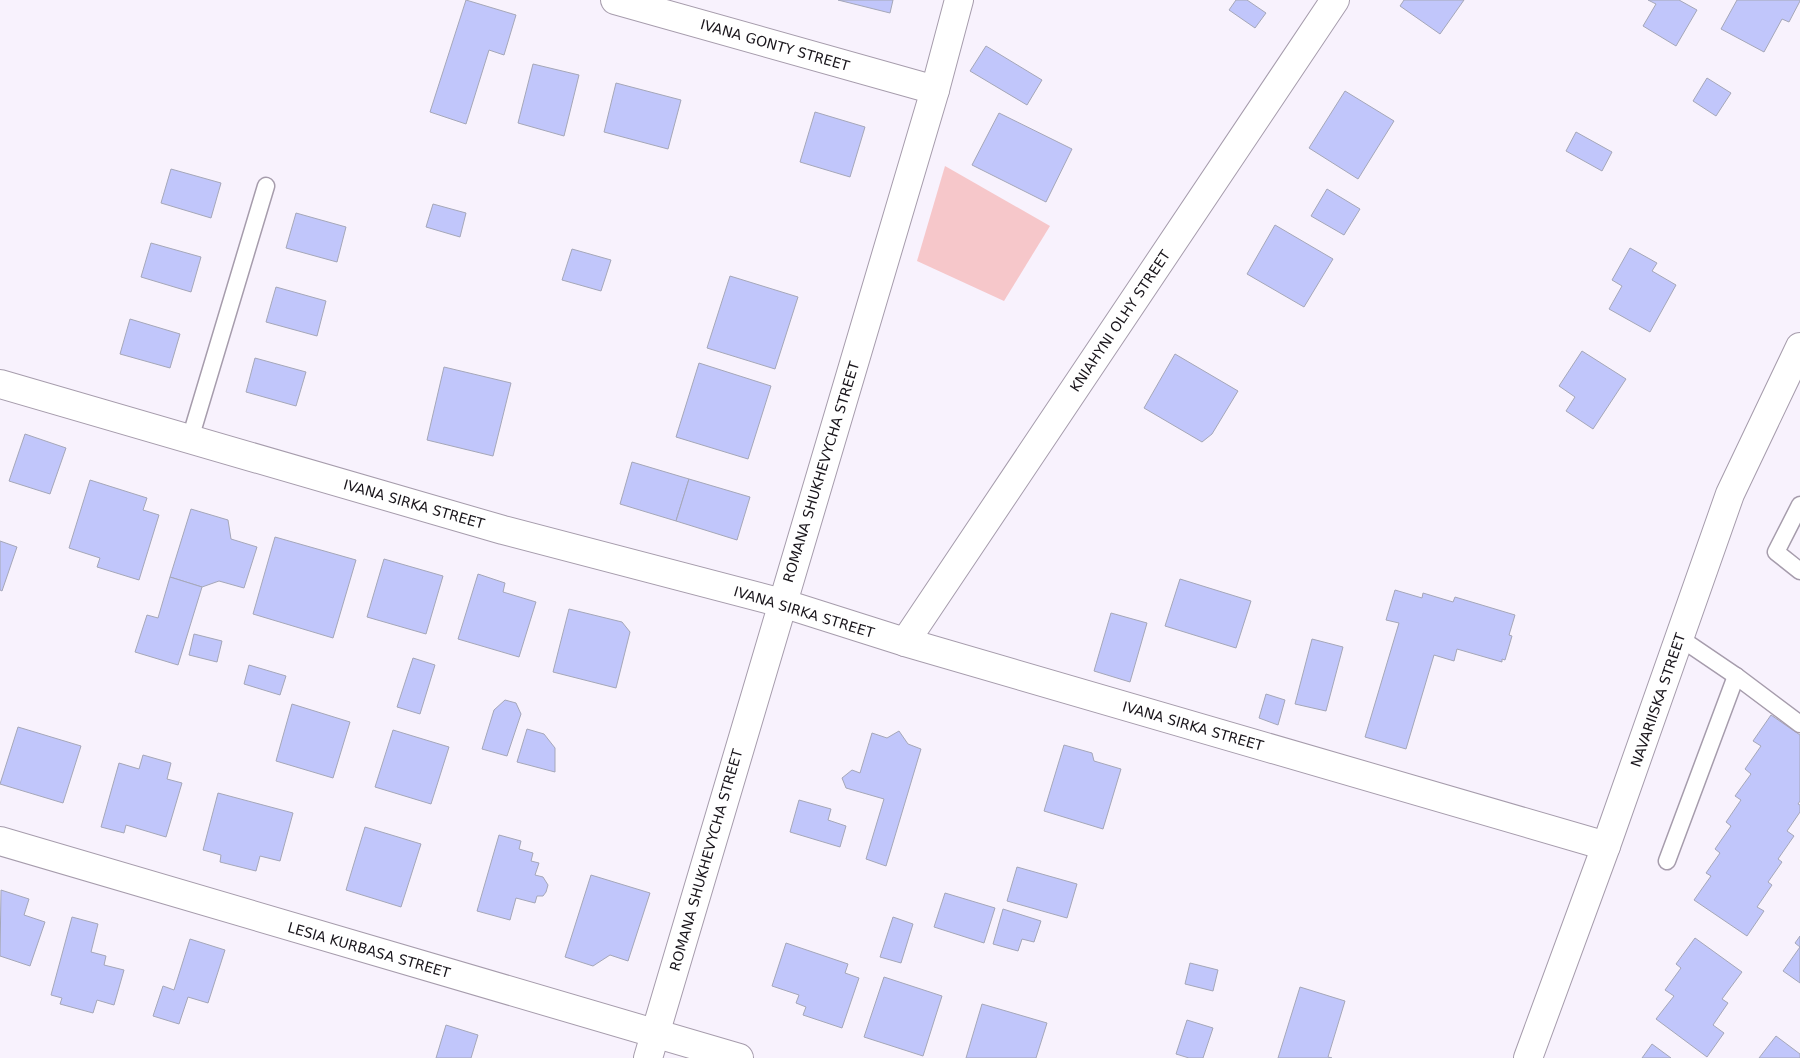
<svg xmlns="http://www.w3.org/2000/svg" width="1800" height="1058" viewBox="0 0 1800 1058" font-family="'DejaVu Sans',sans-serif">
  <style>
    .green { fill: #f6c7ca }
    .building { fill: #c1c6fb; stroke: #a5a7b8 }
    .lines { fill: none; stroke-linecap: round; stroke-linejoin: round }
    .service-casing { stroke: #a69cac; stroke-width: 19 }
    .minor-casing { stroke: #a69cac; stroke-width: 30 }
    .tertiary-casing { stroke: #a69cac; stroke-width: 30 }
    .service { stroke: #fff; stroke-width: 16 }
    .minor { stroke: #fff; stroke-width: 28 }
    .tertiary { stroke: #fff; stroke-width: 28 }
    .labels { text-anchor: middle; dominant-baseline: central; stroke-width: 4; stroke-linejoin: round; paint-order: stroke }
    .street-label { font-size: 14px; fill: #19151b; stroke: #fff }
  </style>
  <rect width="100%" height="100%" fill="#f8f2fd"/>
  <!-- green -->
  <polygon class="green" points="945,166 1050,226 1004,301 917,261"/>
  <!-- building -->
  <g class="building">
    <polygon points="466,0 516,15 504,55 489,50 466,124 430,112"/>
    <polygon points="838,0 893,0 890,13"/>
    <polygon points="1236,0 1247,0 1266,13 1255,28 1229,10"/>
    <polygon points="1404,0 1464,0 1440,34 1400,6"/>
    <polygon points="1648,0 1679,0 1697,10 1676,46 1643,26 1656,4"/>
    <polygon points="1737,0 1800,0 1800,1 1789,22 1782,19 1764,52 1721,29"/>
    <polygon points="986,46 1042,80 1027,105 970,71"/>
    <polygon points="533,64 579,75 564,136 518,123"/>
    <polygon points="1707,78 1731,93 1716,116 1693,101"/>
    <polygon points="616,83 681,100 668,149 604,132"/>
    <polygon points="1345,91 1394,121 1358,179 1309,148"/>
    <polygon points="815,112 865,127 850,177 800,162"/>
    <polygon points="999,113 1072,149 1046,202 972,165"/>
    <polygon points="1576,132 1612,152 1602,171 1566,151"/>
    <polygon points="171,169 221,183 211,218 161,203"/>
    <polygon points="1327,189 1360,209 1344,235 1311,216"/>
    <polygon points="433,204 466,213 460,237 426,227"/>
    <polygon points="296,213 346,227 337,262 286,248"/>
    <polygon points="1275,225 1333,259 1304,307 1247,274"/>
    <polygon points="151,243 201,257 191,292 141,277"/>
    <polygon points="1630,248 1657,263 1652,271 1676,285 1650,332 1609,309 1622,286 1612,280"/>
    <polygon points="572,249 611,260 601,291 562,280"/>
    <polygon points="730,276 798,297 775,369 707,348"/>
    <polygon points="276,287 326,301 317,336 266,322"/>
    <polygon points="130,319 180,334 170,368 120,354"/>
    <polygon points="1582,351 1626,379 1593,429 1566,411 1575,397 1559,386"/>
    <polygon points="1175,354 1238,391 1212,434 1202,442 1144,408"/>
    <polygon points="255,358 306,372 296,406 246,392"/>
    <polygon points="699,363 771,386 748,459 676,437"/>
    <polygon points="444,367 511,383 493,456 427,440"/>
    <polygon points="25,434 66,448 50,494 9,481"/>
    <polygon points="632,462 689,479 676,521 620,504"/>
    <polygon points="689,479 750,497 737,540 676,521"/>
    <polygon points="90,480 147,498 143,510 159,515 139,580 97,567 100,558 69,548"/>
    <polygon points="191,509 228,520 231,539 257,547 244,588 219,581 202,587 170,577"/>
    <polygon points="275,537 356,560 333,638 253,614"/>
    <polygon points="0,541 17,547 2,591 0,590"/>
    <polygon points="384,559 443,576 426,634 367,617"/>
    <polygon points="478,574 505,583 503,592 536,602 519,657 458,639"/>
    <polygon points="170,577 202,587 178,665 135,652 147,615 158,618"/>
    <polygon points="1180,579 1251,601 1236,648 1165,626"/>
    <polygon points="1395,590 1422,598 1423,593 1453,602 1455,597 1515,615 1509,635 1512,636 1505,660 1502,659 1502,662 1457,649 1454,661 1434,655 1406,749 1365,737 1399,623 1386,620"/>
    <polygon points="569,609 622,622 630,632 616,688 553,672"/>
    <polygon points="1111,613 1147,623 1130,682 1094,671"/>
    <polygon points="194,634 222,641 217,662 189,655"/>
    <polygon points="1312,639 1343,647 1326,711 1295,704"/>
    <polygon points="413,658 435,665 420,714 397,707"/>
    <polygon points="249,665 286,676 280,695 244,684"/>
    <polygon points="1266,694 1285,700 1278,725 1259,718"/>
    <polygon points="505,700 516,703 521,714 507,756 482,749 494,710"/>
    <polygon points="292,704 350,722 333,778 276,761"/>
    <polygon points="1771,715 1800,735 1800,801 1798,804 1800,805 1800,812 1787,831 1794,836 1778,859 1782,862 1768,882 1772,885 1757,907 1764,911 1747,936 1694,900 1711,876 1706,873 1720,853 1715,849 1731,826 1726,822 1741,800 1735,796 1751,774 1745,769 1761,746 1753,741"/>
    <polygon points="18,727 81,746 63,803 0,784"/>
    <polygon points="527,729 544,734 555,748 555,772 517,762"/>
    <polygon points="393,730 449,747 431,804 375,787"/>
    <polygon points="899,731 908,744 921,749 886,866 866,859 884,799 846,788 842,778 852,770 860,773 872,733 887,738"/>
    <polygon points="1064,745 1092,753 1094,761 1121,769 1103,829 1044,811"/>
    <polygon points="143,755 171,763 167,779 182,783 166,837 126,825 124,833 101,827 119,763 139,769"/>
    <polygon points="218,793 293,813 280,861 260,856 256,871 220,862 221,855 203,850"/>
    <polygon points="799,800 831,809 828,820 846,826 840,847 790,832"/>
    <polygon points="365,827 421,844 401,907 346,890"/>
    <polygon points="499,835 521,841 519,849 533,853 531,861 539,863 535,875 543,877 548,885 546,892 543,896 537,896 535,903 516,898 510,920 477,911"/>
    <polygon points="1017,867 1077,884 1067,918 1007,901"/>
    <polygon points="591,875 650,893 628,961 610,955 593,966 565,957"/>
    <polygon points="1,890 29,899 24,915 45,922 30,966 0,956"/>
    <polygon points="945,893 995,908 984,943 934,927"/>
    <polygon points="1003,909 1041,921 1034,942 1022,939 1018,951 993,944"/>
    <polygon points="72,917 98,924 91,952 106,956 104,965 124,970 114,1005 97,1000 93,1013 60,1004 62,998 51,995"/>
    <polygon points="893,917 913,924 901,963 880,957"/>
    <polygon points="1800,936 1800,983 1783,971 1800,947 1795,943"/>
    <polygon points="1695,938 1742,972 1722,999 1728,1003 1713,1025 1724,1033 1707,1057 1656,1019 1674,996 1665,990 1681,968 1676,964"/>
    <polygon points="190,939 225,950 208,1003 188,997 179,1024 153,1016 163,986 174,990"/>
    <polygon points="786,943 848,964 845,973 859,978 842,1028 803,1015 806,1007 796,1003 799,995 772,986"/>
    <polygon points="1190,963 1218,970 1213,991 1185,984"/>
    <polygon points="884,977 942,996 923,1056 864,1037"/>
    <polygon points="1300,987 1345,1001 1328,1057 1332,1058 1278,1058"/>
    <polygon points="982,1004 1047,1023 1036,1058 966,1058"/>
    <polygon points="1187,1020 1213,1028 1203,1058 1189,1058 1176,1054"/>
    <polygon points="446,1025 478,1035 471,1058 436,1058"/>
    <polygon points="1776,1036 1800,1054 1800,1058 1759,1058"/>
    <polygon points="1652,1044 1671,1058 1642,1058"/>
  </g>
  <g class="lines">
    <!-- service casing -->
    <g class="service-casing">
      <g id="service">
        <polyline points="190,439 266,186"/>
        <polyline points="1800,505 1776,552 1800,571"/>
        <polyline points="1680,638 1736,676 1800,724"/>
        <polyline points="1667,861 1736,676"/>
      </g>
    </g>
    <!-- minor casing -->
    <g class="minor-casing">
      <g id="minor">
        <polyline points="615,0 935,90"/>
        <polyline points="0,384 503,530 782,603 905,642 1606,846"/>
        <polyline points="905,642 1335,0"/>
        <polyline points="0,841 739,1058"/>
        <polyline points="648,1058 935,90 959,0"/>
      </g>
    </g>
    <!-- tertiary casing -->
    <g class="tertiary-casing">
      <polyline id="tertiary" points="1528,1058 1606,846 1730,494 1800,347"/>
    </g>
    <!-- service -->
    <use href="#service" class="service"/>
    <!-- minor -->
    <use href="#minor" class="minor"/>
    <!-- tertiary -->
    <use href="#tertiary" class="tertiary"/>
  </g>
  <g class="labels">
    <!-- street labels -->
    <g class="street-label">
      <text transform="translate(775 45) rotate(16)">IVANA GONTY STREET</text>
      <text transform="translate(1120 321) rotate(-56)">KNIAHYNI OLHY STREET</text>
      <text transform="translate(821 472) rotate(-73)">ROMANA SHUKHEVYCHA STREET</text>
      <text transform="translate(414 504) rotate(16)">IVANA SIRKA STREET</text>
      <text transform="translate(804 612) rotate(17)">IVANA SIRKA STREET</text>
      <text transform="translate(1658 700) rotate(-71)">NAVARIISKA STREET</text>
      <text transform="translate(1193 726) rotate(16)">IVANA SIRKA STREET</text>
      <text transform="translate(706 860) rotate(-74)">ROMANA SHUKHEVYCHA STREET</text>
      <text transform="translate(369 950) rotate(16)">LESIA KURBASA STREET</text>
    </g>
  </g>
</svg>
